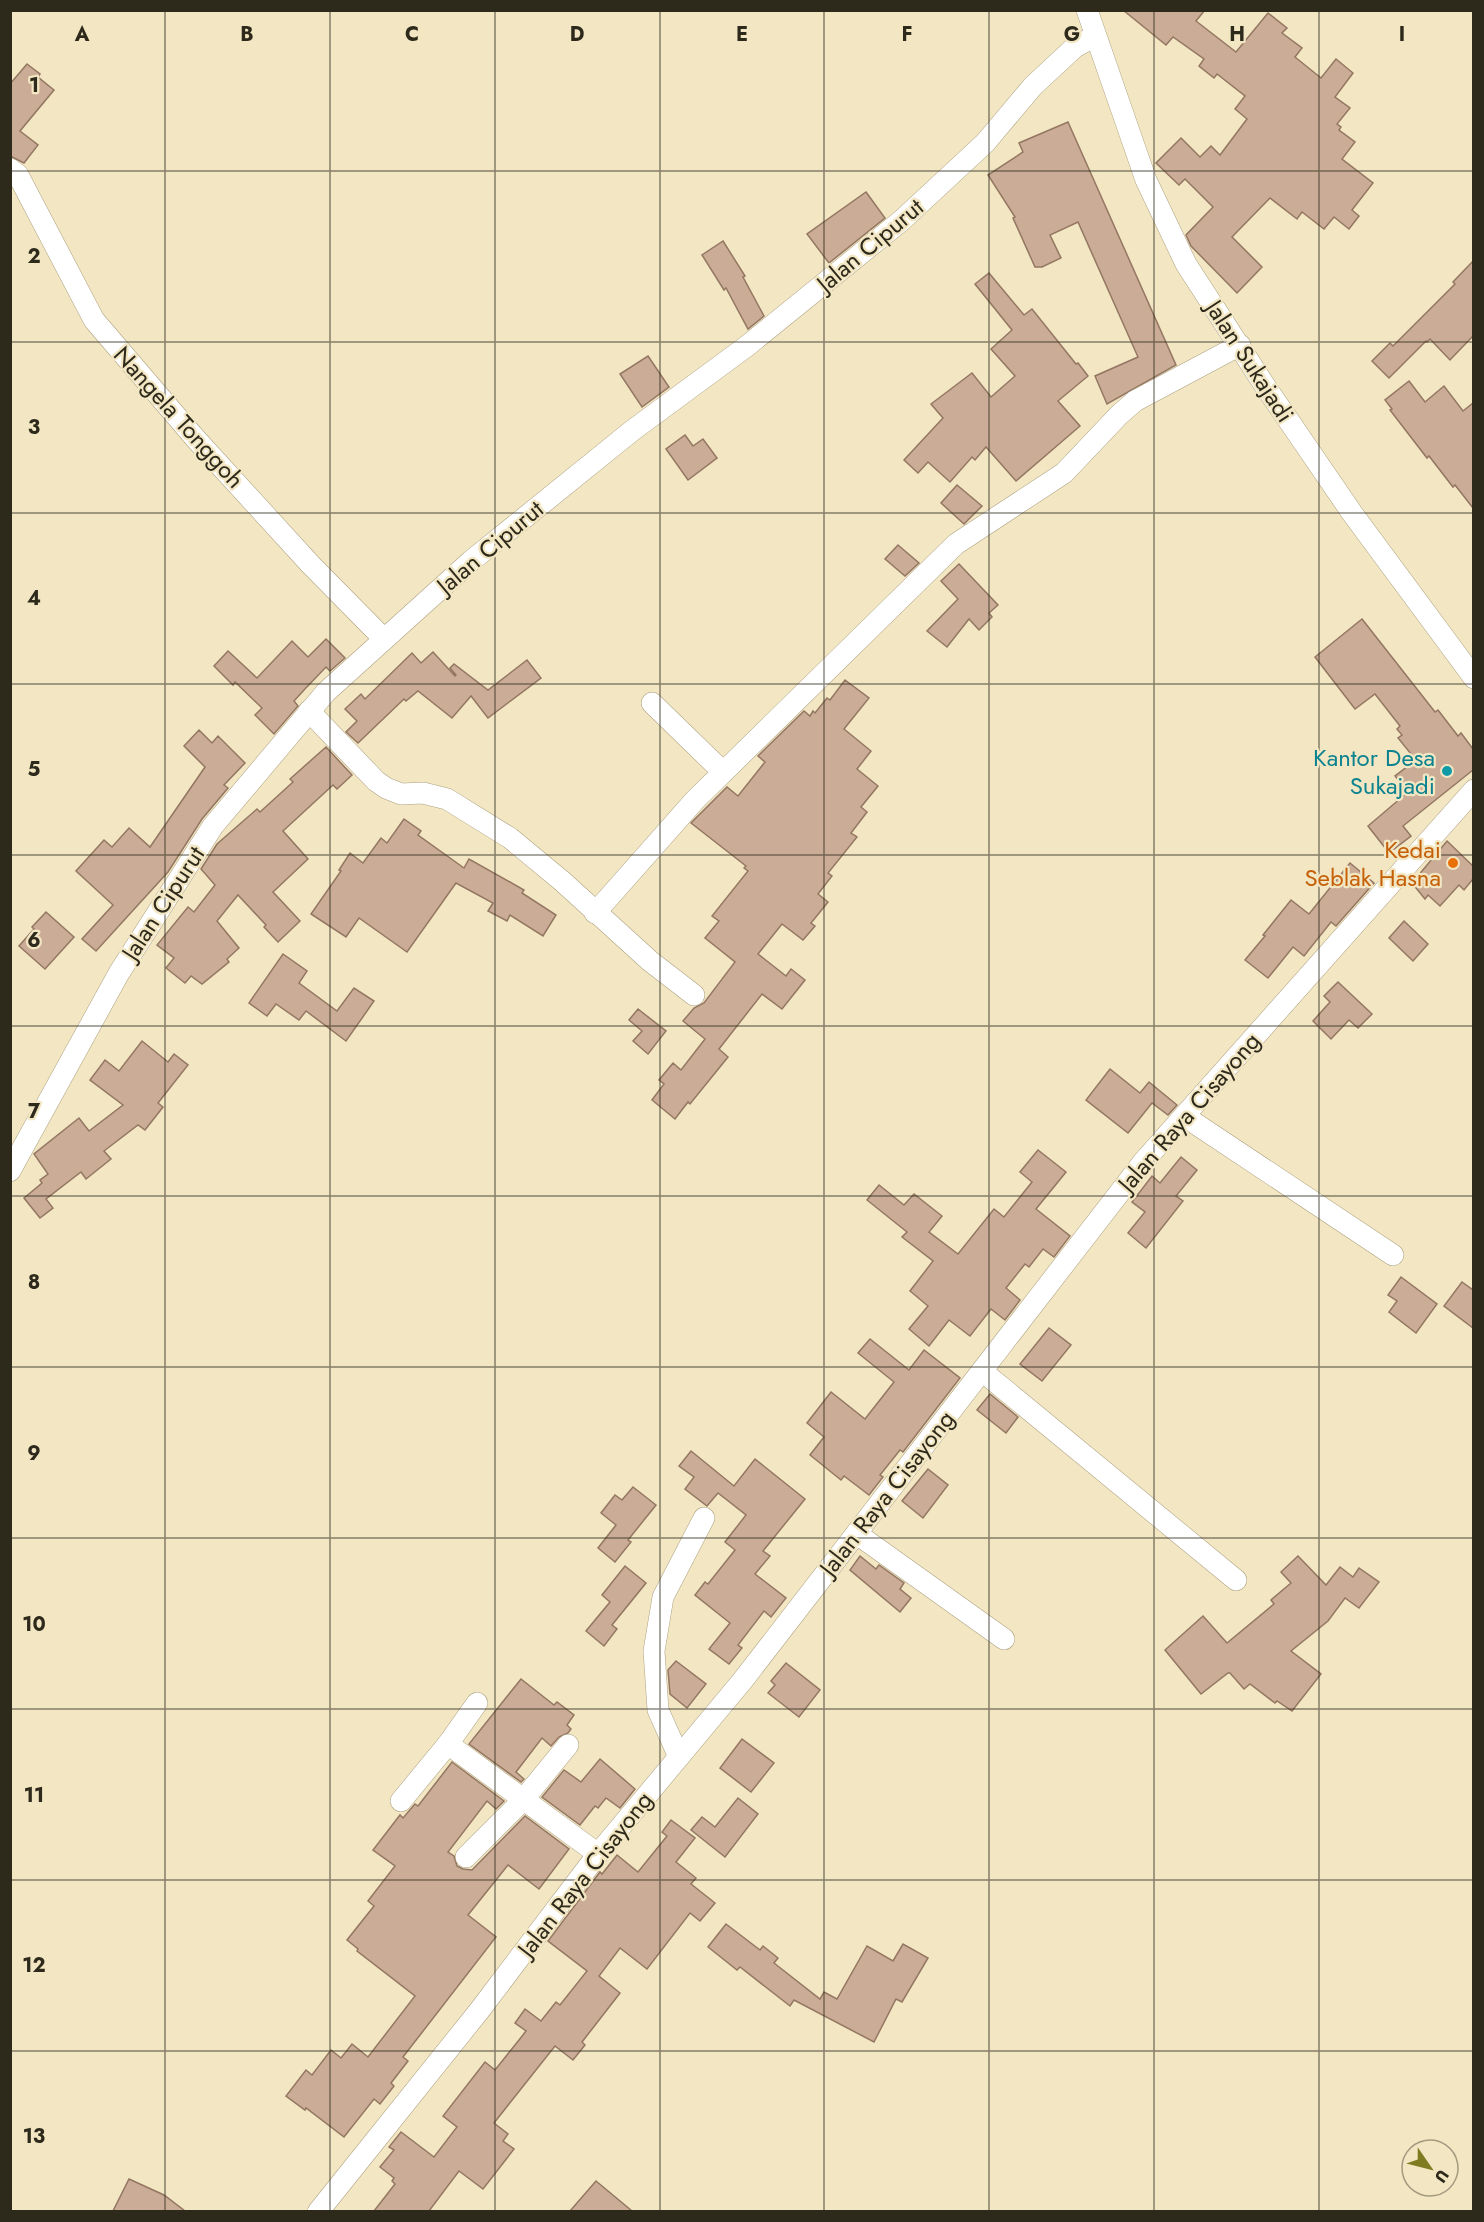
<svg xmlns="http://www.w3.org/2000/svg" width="1484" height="2222" viewBox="0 0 1484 2222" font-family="Jost,sans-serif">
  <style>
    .building { fill: #cbac96; stroke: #947762; stroke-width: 1.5 }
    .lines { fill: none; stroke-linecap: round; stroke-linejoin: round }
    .minor-casing { stroke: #ada180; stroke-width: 22 }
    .minor { stroke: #fff; stroke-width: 21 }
    .grid { fill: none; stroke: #2d291b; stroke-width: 1.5; stroke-opacity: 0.55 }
    .culture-dot { fill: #0f9aa8; stroke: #f2e6c3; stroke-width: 2 }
    .food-dot { fill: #e8710a; stroke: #f2e6c3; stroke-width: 2 }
    .labels { text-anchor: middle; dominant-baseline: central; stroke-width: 4.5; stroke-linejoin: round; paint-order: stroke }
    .street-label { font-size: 24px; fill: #2d291b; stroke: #f2e6c3 }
    .culture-label { font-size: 24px; fill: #0d838f; stroke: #f2e6c3; text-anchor: end }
    .food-label { font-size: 24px; fill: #c56008; stroke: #f2e6c3; text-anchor: end }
    .grid-label { font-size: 20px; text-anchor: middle; font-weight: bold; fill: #2d291b; stroke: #f2e6c3; stroke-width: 4.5; stroke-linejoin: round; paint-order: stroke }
  </style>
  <rect width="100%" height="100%" fill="#f2e6c3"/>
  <!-- building -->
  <g class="building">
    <polygon points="1123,10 1205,10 1196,21 1236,52 1268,13 1287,28 1282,33 1302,48 1295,57 1321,78 1336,59 1353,73 1335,97 1350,108 1337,124 1341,127 1339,130 1355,142 1342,159 1373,183 1352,210 1359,216 1349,229 1334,217 1324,229 1302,212 1297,219 1270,198 1232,237 1262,267 1237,293 1191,246 1186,235 1213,207 1185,179 1179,185 1156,163 1181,138 1200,157 1211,146 1220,155 1247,119 1235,109 1245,96 1217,74 1214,78 1199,66 1204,59 1173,37 1166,45"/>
    <polygon points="27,64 40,74 38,77 54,90 20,131 38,145 24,163 10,156 10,84"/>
    <polygon points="1068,122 1176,365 1107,404 1095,376 1138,357 1078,222 1050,235 1061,258 1042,267 1035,267 1013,218 1015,217 988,175 1023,152 1019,143"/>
    <polygon points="866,192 885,218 829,263 807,234"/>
    <polygon points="723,241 745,276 743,277 764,316 748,329 726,288 724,290 702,255"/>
    <polygon points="1473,261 1473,336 1450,360 1430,339 1427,342 1426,341 1389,378 1372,361 1390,343 1393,346 1455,284 1453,282"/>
    <polygon points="989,273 1024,315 1032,309 1076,364 1078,363 1088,376 1058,401 1080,426 1016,481 986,447 975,460 972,457 950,482 928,462 918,473 904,460 943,418 931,404 972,373 991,397 1015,376 991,349 1012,330 975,284"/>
    <polygon points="648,356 669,387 642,407 620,374"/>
    <polygon points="1409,381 1425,402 1444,386 1463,411 1473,403 1473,508 1455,485 1453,487 1429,456 1427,458 1390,410 1392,409 1385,400"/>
    <polygon points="685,435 693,446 703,439 717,458 688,480 666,449"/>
    <polygon points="957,485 982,506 964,524 941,503"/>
    <polygon points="898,545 919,563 905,576 885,559"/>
    <polygon points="959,564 998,605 989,613 992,617 979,630 969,619 947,647 927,631 958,599 941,581"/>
    <polygon points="1362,619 1435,712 1438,710 1458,736 1461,733 1473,749 1473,770 1403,826 1411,836 1389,853 1368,826 1408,792 1395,776 1416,760 1398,738 1402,735 1397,729 1400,726 1375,694 1355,709 1315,657"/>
    <polygon points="326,639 345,658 330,671 326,667 304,690 294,701 298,706 274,734 255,715 262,708 235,682 233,685 214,666 228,651 257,678 292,641 308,657"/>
    <polygon points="433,652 455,676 456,675 450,668 454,664 488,690 527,660 541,678 488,718 471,696 452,718 418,691 406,701 404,699 358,743 346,732 357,721 345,709 361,694 365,699 412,653 421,663"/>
    <polygon points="845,680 869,698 844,729 871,751 857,769 878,786 861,807 867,812 851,833 857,837 828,873 832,876 818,894 828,902 811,923 815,926 803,940 782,924 758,954 786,976 791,969 805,980 782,1009 762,994 719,1049 728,1057 690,1104 688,1102 675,1119 652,1100 664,1084 659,1080 673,1063 681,1070 705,1039 683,1021 694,1008 704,1003 735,962 705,938 719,921 712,916 748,871 744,868 746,866 691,823 727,787 738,796 765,762 758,756 760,754 804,711 810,716 813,711 815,713 827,698 830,700"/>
    <polygon points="199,730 212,743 218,736 245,763 224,785 228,788 202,819 168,872 96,951 82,939 113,905 76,871 104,840 112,847 129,828 150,847 205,767 184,746"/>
    <polygon points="326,747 352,775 337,789 333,785 283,831 308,859 273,892 300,921 278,942 264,927 266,925 238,895 217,921 239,948 227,959 229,962 202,984 191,976 185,983 166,968 174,958 157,945 188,907 194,912 215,885 201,869 217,844 257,809 260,812 293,782 290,779"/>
    <polygon points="404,819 421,831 418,835 464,868 469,859 524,890 522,893 556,915 543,936 510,915 507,921 488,911 493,903 456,883 407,952 359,918 346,937 311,914 341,871 339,870 350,853 363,863 381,838 387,843"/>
    <polygon points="1447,841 1473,866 1473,879 1464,890 1459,885 1440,906 1428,895 1425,899 1412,883"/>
    <polygon points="1350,863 1374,883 1336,926 1331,922 1304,956 1293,947 1268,978 1245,960 1265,936 1263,935 1291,900 1309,914"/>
    <polygon points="46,912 74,937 45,969 19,946 34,929 32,927"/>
    <polygon points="1404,921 1428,944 1413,961 1389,938"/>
    <polygon points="283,954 307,971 299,983 337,1011 354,988 374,1001 346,1041 306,1011 299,1020 276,1004 267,1016 249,1003"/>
    <polygon points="1338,982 1372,1014 1358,1028 1349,1020 1331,1039 1313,1021 1330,1002 1324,996"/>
    <polygon points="638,1009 666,1031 648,1054 633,1041 642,1031 629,1020"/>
    <polygon points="142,1041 168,1062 174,1054 188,1065 158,1103 163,1107 145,1130 138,1125 104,1151 111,1159 86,1179 81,1172 46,1199 53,1208 40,1218 24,1198 42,1183 40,1180 48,1174 34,1154 79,1118 89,1131 123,1105 90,1080 105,1060 119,1071"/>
    <polygon points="1110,1069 1140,1093 1149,1082 1177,1105 1168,1115 1152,1103 1128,1133 1086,1100"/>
    <polygon points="1038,1150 1066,1172 1036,1209 1070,1236 1054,1257 1043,1249 1029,1267 1025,1264 1006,1288 1020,1300 1005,1320 991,1309 970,1336 949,1320 929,1346 909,1329 928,1306 910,1291 933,1261 902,1237 907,1232 867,1200 879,1185 904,1205 914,1194 942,1216 929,1232 958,1254 994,1209 1004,1217 1032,1182 1020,1172"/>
    <polygon points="1181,1157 1197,1170 1176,1196 1183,1201 1146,1248 1128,1233 1145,1212 1132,1202 1152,1176 1160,1183"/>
    <polygon points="1401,1277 1437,1304 1416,1333 1389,1312 1397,1301 1388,1295"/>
    <polygon points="1462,1282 1473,1290 1473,1328 1444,1306"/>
    <polygon points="1049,1328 1071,1345 1042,1381 1020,1364"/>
    <polygon points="870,1339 909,1370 924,1350 960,1378 903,1452 900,1450 880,1475 883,1477 869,1495 844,1476 841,1480 810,1455 824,1437 807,1423 831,1392 865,1419 894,1382 858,1353"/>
    <polygon points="990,1394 1018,1417 1006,1433 977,1410"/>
    <polygon points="691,1451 734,1486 755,1459 805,1499 763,1551 770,1556 755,1574 786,1598 771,1617 764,1611 738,1645 742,1648 729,1664 709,1649 730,1623 695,1595 705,1582 708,1584 735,1550 725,1542 746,1515 718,1493 707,1506 685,1489 694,1477 679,1466"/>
    <polygon points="928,1469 948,1485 923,1518 902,1501"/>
    <polygon points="633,1487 656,1505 628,1540 631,1542 615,1562 598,1548 616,1525 601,1513 615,1495 622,1500"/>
    <polygon points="860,1556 876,1569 879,1565 904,1583 900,1589 911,1598 900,1612 850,1570"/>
    <polygon points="1298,1556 1326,1585 1340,1567 1353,1577 1359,1568 1379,1582 1359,1608 1345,1598 1328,1621 1291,1651 1321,1674 1292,1711 1277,1701 1275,1703 1250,1684 1244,1689 1230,1673 1228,1673 1201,1694 1165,1650 1203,1616 1227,1643 1274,1604 1271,1600 1291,1583 1281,1572"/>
    <polygon points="625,1566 646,1583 612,1625 617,1629 604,1646 586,1631 610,1602 602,1595"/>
    <polygon points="676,1661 706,1684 687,1708 670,1694 668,1670"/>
    <polygon points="786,1663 820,1690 799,1717 768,1693 775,1685 771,1681"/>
    <polygon points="521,1679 554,1705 557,1702 574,1715 567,1725 571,1729 568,1733 559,1737 551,1746 542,1738 516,1772 524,1779 521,1782 469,1744"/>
    <polygon points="742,1739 774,1763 751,1792 720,1768"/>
    <polygon points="600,1759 635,1789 620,1808 606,1798 598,1808 595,1806 580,1825 542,1797 564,1770 581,1782"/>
    <polygon points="452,1762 504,1801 496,1809 487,1801 448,1852 454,1856 457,1866 463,1869 472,1870 525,1816 569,1849 539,1889 508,1865 468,1915 496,1937 403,2057 408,2061 391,2083 394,2086 380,2104 374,2099 344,2137 306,2108 305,2110 286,2096 306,2070 312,2075 331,2050 341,2058 352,2044 368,2057 415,1996 357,1951 358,1949 347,1940 374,1906 368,1901 395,1866 373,1850 400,1815 403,1818 415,1804 418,1806"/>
    <polygon points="738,1798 758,1814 725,1857 691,1830 702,1817 715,1827"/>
    <polygon points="671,1820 695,1838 676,1862 696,1878 691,1884 715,1903 700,1921 690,1913 647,1969 620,1948 599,1976 620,1993 582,2042 585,2045 573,2060 555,2046 494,2123 508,2134 503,2141 514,2149 483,2189 459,2171 429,2211 374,2211 395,2184 392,2181 394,2178 380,2167 394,2150 389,2147 401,2132 434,2157 457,2127 443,2116 485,2062 495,2070 519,2040 526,2031 515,2023 525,2009 541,2021 556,2002 560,2005 587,1971 548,1941 600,1872 602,1874 617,1855 638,1872 667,1836 662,1832"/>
    <polygon points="726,1924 760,1950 763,1946 778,1958 774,1963 820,1999 824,1992 837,1999 867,1946 893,1961 903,1944 928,1958 902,2002 896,1999 874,2042 794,2000 790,2006 740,1967 737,1970 708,1947"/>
    <polygon points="129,2179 164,2195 185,2211 113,2211"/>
    <polygon points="596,2181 632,2211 570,2211"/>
  </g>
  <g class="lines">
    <!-- minor casing -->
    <g class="minor-casing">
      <g id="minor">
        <polyline points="1087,10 1146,180 1186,264 1265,386 1352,513 1474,678"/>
        <polyline points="10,169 18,175 94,320 195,438 311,565 384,639"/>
        <polyline points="652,703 723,772"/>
        <polyline points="309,711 376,781 386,788 401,794 423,793 447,799 510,838 562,881 650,961 694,995"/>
        <polyline points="595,913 695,800 956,544 1064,473 1119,415 1135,401 1240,345"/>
        <polyline points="1184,1116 1393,1255"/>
        <polyline points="10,1171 119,973 213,826 326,692 471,561 633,430 747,346 901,221 985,143 1033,86 1075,47 1095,36"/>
        <polyline points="982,1371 1236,1580"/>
        <polyline points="857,1534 1004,1639"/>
        <polyline points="448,1744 598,1854"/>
        <polyline points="679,1757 658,1710 654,1651 663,1597 704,1518"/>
        <polyline points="401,1801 448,1744 477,1703"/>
        <polyline points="466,1857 523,1800 568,1745"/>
        <polyline points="318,2212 479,2011 598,1854 743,1680 1144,1161 1474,790"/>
      </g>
    </g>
    <!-- minor -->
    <use href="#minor" class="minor"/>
  </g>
  <!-- grid -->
  <path class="grid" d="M165 10V2212M330 10V2212M495 10V2212M660 10V2212M824 10V2212M989 10V2212M1154 10V2212M1319 10V2212M10 171H1474M10 342H1474M10 513H1474M10 684H1474M10 855H1474M10 1026H1474M10 1196H1474M10 1367H1474M10 1538H1474M10 1709H1474M10 1880H1474M10 2051H1474"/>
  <!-- markers -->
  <circle class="culture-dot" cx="1447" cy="771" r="6"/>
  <circle class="food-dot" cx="1453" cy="863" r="6"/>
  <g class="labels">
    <!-- street labels -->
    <g class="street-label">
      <text transform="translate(870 245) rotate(-40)">Jalan Cipurut</text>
      <text transform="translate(1250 361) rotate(57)">Jalan Sukajadi</text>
      <text transform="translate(179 417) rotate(48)">Nangela Tonggoh</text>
      <text transform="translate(490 547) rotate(-40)">Jalan Cipurut</text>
      <text transform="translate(163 903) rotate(-57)">Jalan Cipurut</text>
      <text transform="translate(1189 1112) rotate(-49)">Jalan Raya Cisayong</text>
      <text transform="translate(887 1493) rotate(-52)">Jalan Raya Cisayong</text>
      <text transform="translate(585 1874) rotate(-52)">Jalan Raya Cisayong</text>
    </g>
    <!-- culture labels -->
    <g class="culture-label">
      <text x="1435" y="757">Kantor Desa<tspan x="1435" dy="28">Sukajadi</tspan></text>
    </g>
    <!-- food labels -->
    <g class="food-label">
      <text x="1441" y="849">Kedai<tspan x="1441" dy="28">Seblak Hasna</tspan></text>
    </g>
  </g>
  <g class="grid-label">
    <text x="82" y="41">A</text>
    <text x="247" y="41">B</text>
    <text x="412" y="41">C</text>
    <text x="577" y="41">D</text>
    <text x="742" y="41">E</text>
    <text x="907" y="41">F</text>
    <text x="1072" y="41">G</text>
    <text x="1237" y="41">H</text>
    <text x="1402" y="41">I</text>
    <text x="34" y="92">1</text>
    <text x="34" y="263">2</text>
    <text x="34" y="434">3</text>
    <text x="34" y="605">4</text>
    <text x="34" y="776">5</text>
    <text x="34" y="947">6</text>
    <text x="34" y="1118">7</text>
    <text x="34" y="1289">8</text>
    <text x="34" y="1460">9</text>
    <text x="34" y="1631">10</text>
    <text x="34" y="1802">11</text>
    <text x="34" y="1972">12</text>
    <text x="34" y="2143">13</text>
  </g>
  <!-- border -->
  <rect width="1484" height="2222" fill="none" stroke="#2d291b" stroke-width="24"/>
  <!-- north arrow -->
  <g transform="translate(1430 2168) rotate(125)"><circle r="28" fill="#f2e6c3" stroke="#a39a80" stroke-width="1.5"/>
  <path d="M0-4.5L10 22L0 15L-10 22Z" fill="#7f7b21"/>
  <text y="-9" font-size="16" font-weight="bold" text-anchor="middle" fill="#2d291b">U</text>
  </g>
</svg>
